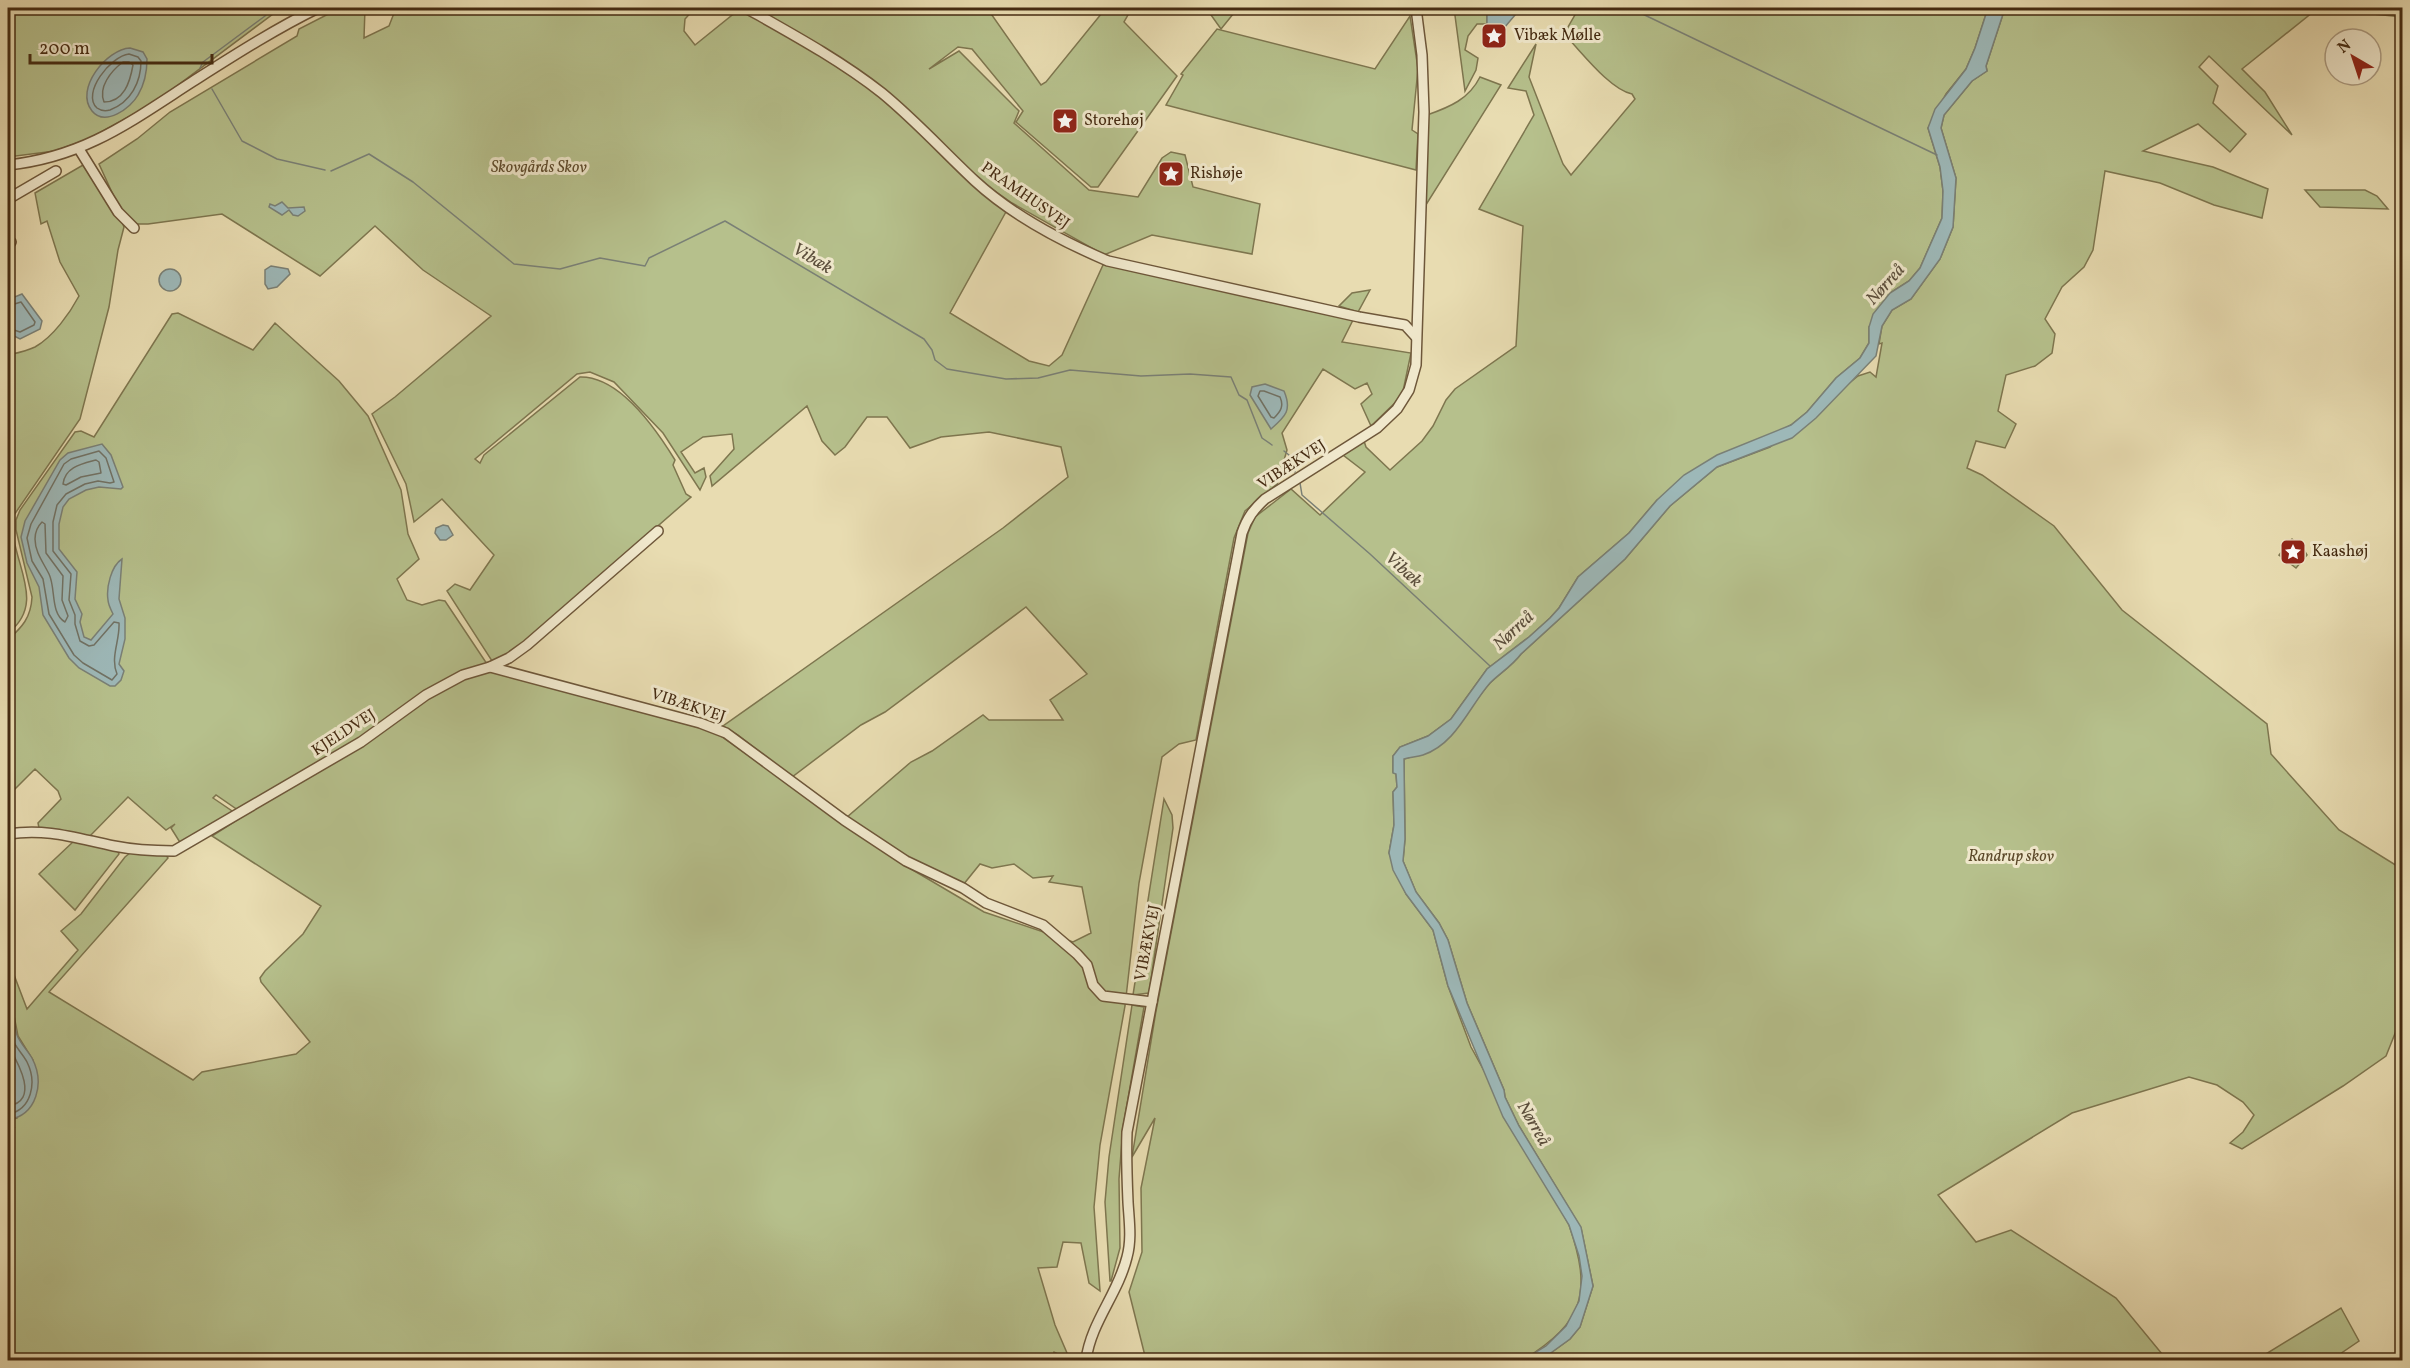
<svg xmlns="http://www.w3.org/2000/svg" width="2410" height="1368" viewBox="0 0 2410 1368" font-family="Vollkorn,serif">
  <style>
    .green { fill: #b6c08c; stroke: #7e764f; stroke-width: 1.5 }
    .water { fill: #9db8b8; stroke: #7a8076; stroke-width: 1.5 }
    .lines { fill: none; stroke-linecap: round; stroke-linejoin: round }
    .shore { stroke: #717265; stroke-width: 1.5 }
    .stream { stroke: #7a8076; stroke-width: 1.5 }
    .minor-casing { stroke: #6e573a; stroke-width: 12 }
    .minor { stroke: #f0e8cc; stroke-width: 9 }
    .labels { text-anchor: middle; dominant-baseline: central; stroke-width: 6; stroke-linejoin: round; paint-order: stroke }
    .poi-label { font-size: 16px; fill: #452b12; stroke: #f0e8cc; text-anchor: start }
    .park-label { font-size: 16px; font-style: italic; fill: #5c492a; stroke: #f0e8cc }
    .street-label { font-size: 16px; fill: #452b12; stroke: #f0e8cc }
    .water-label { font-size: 18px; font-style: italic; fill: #5b4e3c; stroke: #f0e8cc }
  </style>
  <rect width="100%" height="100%" fill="#e8dcb1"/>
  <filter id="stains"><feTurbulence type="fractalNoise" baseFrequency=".00333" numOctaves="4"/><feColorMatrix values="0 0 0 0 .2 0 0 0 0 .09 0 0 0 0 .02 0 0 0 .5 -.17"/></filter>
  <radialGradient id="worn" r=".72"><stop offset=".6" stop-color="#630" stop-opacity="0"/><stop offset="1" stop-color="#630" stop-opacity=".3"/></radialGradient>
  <!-- green -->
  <g class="green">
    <polygon points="8,8 281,8 154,103 88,139 55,151 8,157"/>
    <path d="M340 8H365L364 38 389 26 396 8H695L685 19 684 31 695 45 741 8 792 37 873 91 1007 210 950 313 1029 361 1049 366 1062 355 1103 265 1113 264 1354 318 1342 342 1411 353 1402 396 1371 426 1361 404 1372 394 1367 383 1355 389 1323 369 1282 433 1287 450 1277 484 1245 511 1234 538 1196 740 1179 744 1162 757 1139 883 1125 1006 1100 1145 1094 1207 1100 1291 1089 1283 1081 1243 1063 1242 1057 1267 1038 1268 1055 1325 1070 1360 1054 1352 1051 1360H8V1124L15 1128 8 1123V1120L17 1118 33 1060 18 1036 8 985V959L27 1009 78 950 61 931 81 914 125 857 130 853 166 855 168 858 49 992 193 1080 202 1072 296 1054 310 1042 261 982 260 978 265 971 303 934 321 906 212 836 245 815 216 795 213 798 235 813 181 844 171 828 175 824 166 830 128 797 89 837 39 828 38 823 61 799 58 791 35 769 8 796V640C22 627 31 618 32 597L16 530V520L20 510 75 432 81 431 94 437 172 314 178 313 253 350 275 323 339 381 368 416 401 490 408 534 419 559 397 579 407 600 422 605 439 600 445 601 485 661 494 671 715 732 906 866 984 912 1073 942 1091 933 1082 887 1049 882 1053 876 1033 878 1014 864 992 868 980 864 963 885 906 859 846 818 911 762 932 751 983 715 989 720H1063L1050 700 1087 674 1026 607 885 712 861 725 792 777 738 735 723 726 1003 528 1068 477 1061 447 989 432 941 437 910 448 887 417H867L845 447 835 455 822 441 807 406 712 486 710 476 734 449 732 434 703 437 681 452 695 473 704 468 706 477 700 490 663 433 614 382 590 372 577 374 475 459 480 463 484 455 580 377C619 376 656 429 675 460L673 465 686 494 691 497 517 649 498 660 492 661 447 591 455 584 470 590 494 555 442 499 414 522 406 484 372 414 395 397 491 316 423 270 375 226 320 276 222 214 148 224H133L121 212 99 164 137 139 170 112 297 36 299 29Z"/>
    <polygon points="757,8 987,8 1041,85 1046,82 1106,8 1132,8 1124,22 1177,76 1098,187 1091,187 1016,122 1023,111 972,49 958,47 929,69 959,51 1019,111 1014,123 1089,190 1138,197 1162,158 1171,152 1185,155 1193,187 1260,204 1252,254 1152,235 1104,255 1012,203 979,180 849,66"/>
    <polygon points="1206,8 1238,8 1221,29"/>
    <polygon points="1454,8 1487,8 1487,24 1477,24 1468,36 1465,50 1478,58 1476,70 1465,91"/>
    <path d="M1579 8H1988L1975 48 1966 69 1946 94 1928 128 1940 167 1943 191 1942 218 1920 268 1909 281 1890 293 1869 327V343L1860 358 1836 378 1807 412 1791 425 1657 500 1629 533 1578 577 1559 608 1550 618 1529 637 1487 669 1451 719 1428 736 1400 747 1393 756V772L1396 774 1397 787 1393 792 1394 825 1389 853 1406 894 1433 930 1448 986 1471 1047 1569 1225C1592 1292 1585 1322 1523 1360H1146L1129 1292 1142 1252 1141 1188 1155 1118 1132 1157 1156 1011 1248 533 1255 517 1291 489 1320 515 1365 472 1343 455 1364 441 1366 447 1390 470 1422 441 1433 426 1446 400 1455 389 1516 346 1523 226 1479 209 1534 115 1526 91 1508 88 1536 44 1529 77 1563 164 1571 175 1635 99 1632 94C1609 89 1581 51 1564 34Z"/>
    <path d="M2005 8H2318L2242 69 2265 92 2292 135 2209 56 2199 67 2218 86 2213 103 2246 134 2230 152 2198 124 2143 151 2213 167 2268 189 2262 218 2214 205 2160 183 2105 171 2093 250 2084 267 2062 287 2045 319 2055 334 2052 353 2035 366 2006 375 1998 411 2016 424 2005 448 1976 441 1967 468 1982 475 2054 526 2122 610 2267 724 2271 754 2339 830 2402 869V1016L2386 1056 2343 1086 2242 1149 2230 1143 2243 1132 2254 1115 2243 1102 2217 1085 2189 1077 2072 1113 1938 1195 1976 1242 2011 1230 2116 1298 2167 1360H1541L1570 1339 1580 1327 1593 1286 1581 1228 1519 1126 1505 1097 1504 1090 1467 1003 1448 940 1439 923 1416 892 1403 861 1405 839 1404 759C1456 747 1459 718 1490 683 1500 673 1512 666 1521 654L1625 559 1670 506 1717 467 1770 447 1858 376 1870 372 1876 377 1882 343 1879 344 1882 326 1892 310 1911 299 1940 259 1953 227 1956 178 1941 128 1944 115 1972 81 1987 71 1986 66Z"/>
    <polygon points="2364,8 2402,8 2402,17 2373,14"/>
    <polygon points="1410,16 1418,69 1412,130 1418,134 1416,170 1166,105 1183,75 1181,74 1217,29 1375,69"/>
    <path d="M1480 77 1501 85 1424 208 1427 115C1450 107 1469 99 1480 77Z"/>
    <path d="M83 165 121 219 124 227 118 250 109 307 80 419 14 515C5 556 51 600 8 633V355C17 353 27 351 35 347 53 337 70 313 79 296L60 262 47 221 41 224 35 193Z"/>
    <polygon points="2305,190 2365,190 2377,196 2388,209 2320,207"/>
    <polygon points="1370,290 1358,312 1339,306 1352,293"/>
    <polygon points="2292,539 2304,550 2307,555 2296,568 2279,555"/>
    <polygon points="1164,799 1172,815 1173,828 1149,993 1133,995"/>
    <polygon points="75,840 117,850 119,854 75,910 39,874"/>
    <polygon points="1132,1005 1144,1007 1123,1127 1119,1179 1120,1248 1111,1281 1110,1281 1105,1202 1109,1157"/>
    <polygon points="2341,1308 2359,1341 2331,1360 2256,1360"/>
  </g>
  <!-- water -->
  <g class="water">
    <polygon points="1487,8 1521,8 1499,34 1487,24"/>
    <path d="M1988 8H2005L1986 66 1987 71 1972 81 1944 115 1941 128 1956 178 1953 227 1940 259 1911 299 1892 310 1882 326 1876 356 1816 418 1792 438 1717 467 1670 506 1625 559 1521 654C1512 666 1500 673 1490 683 1469 707 1456 744 1423 755 1417 757 1410 757 1404 759L1405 839 1403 861 1416 892 1439 923 1448 940 1467 1003 1504 1090 1505 1097 1519 1126 1581 1227 1593 1286 1580 1327 1570 1339 1541 1360H1523L1546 1346 1566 1326 1579 1301 1582 1276 1579 1256 1569 1225 1503 1117 1448 986 1433 930 1406 894 1393 870 1389 853 1394 825 1393 792 1397 787 1396 774 1393 773V756L1400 747 1428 736 1451 719 1487 669 1529 637 1550 618 1559 608 1578 577 1629 533 1657 500 1684 475 1717 455 1791 425 1807 412 1836 378 1860 358 1869 343V327L1873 314 1890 293 1909 281 1920 268 1942 218 1943 191 1940 167 1928 128 1935 109 1966 69 1975 48Z"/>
    <path d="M130 48 143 52 147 59C147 71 144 85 138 95 131 108 105 127 92 111 74 89 107 49 130 48Z"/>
    <polygon points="282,202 288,208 304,207 305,211 298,216 293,215 289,210 282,215 269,207 270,204 275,206"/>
    <polygon points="271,266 288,269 290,274 277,287 268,289 265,284 265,270"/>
    <circle cx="170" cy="280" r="11"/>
    <polygon points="22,294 42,321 40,329 20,339 8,333 8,303 12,298"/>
    <path d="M1265 384 1284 391C1292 410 1286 416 1271 429L1250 395 1252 387Z"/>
    <path d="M102 444 111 455 123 487 121 489 99 487 86 490 69 499 63 507 59 524V549L77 572 75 599 82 614 80 622 84 637 91 640 113 614C111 610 108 604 108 600 106 588 111 566 122 559L119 599 125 618V639L119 664 124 671 121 680 115 686H110L79 668 69 658 43 615 39 587 27 563 21 537 25 521 60 460 68 453Z"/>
    <polygon points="443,525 448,526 453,535 446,540 440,540 435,533 436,528"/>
    <path d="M8 985C12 1001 13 1019 17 1035 20 1043 28 1051 32 1058 45 1083 37 1115 8 1120Z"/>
  </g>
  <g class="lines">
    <!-- shore -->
    <g class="shore">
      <path d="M129 54 138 57 141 61C141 82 131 102 110 110 106 111 101 111 97 108 81 93 111 56 129 54Z"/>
      <path d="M123 62H129L133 65C130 82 124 102 104 102 98 87 111 71 123 62Z"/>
      <polyline points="8,306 21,302 35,322 34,325 20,332 8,328"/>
      <path d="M1260 391H1264L1280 397C1284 406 1281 411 1274 418L1271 417 1258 396Z"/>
      <path d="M99 451 106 458 114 482 110 483 98 481 85 484 66 494 57 505 53 522V551L71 574 69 600 75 615V624L80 641 89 646 94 645 114 622 119 623C120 641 110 657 117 674L112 680 83 663 74 655 49 614 43 579 32 561 27 538 31 524 64 464 71 459Z"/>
      <path d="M96 460 99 462 101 473 81 477 66 485 63 484C65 467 81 464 96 460Z"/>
      <path d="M42 522 45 524 46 553 63 576 62 600 68 616 65 622C50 613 56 588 49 574 43 562 35 552 35 539 35 532 38 526 42 522Z"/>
      <path d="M8 1010C9 1019 9 1030 12 1038 15 1047 23 1054 27 1062 37 1082 32 1110 8 1114"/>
      <path d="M8 1045C17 1061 41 1101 8 1106"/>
    </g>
    <!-- stream -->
    <g class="stream">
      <polyline points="1630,8 1937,155"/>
      <polyline points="1983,8 1988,10"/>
      <polyline points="200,68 203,62 265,16 269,11 267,8"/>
      <polyline points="212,89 242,141 277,159 325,170"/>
      <polyline points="331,171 369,154 413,182 514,264 560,269 600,258 645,266 649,258 725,221 924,339 932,350 935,360 947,369 1006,379 1038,378 1070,370 1141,376 1190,374 1231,377 1239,395 1247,400 1262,438 1272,445"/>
      <polyline points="1284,451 1289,455 1295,472"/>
      <polyline points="1300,483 1302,495 1370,554 1490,666"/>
    </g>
    <!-- minor casing -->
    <g class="minor-casing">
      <g id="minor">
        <path d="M746 8C792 34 840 60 882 93 915 120 944 152 975 181 1013 216 1061 241 1108 261L1359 317 1405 325 1416 337"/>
        <polyline points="79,149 118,212 134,228"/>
        <path d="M8 165C84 157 130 122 192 82 233 56 275 29 318 8"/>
        <polyline points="8,199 56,171"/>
        <polyline points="8,246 11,242"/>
        <polyline points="490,667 700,723 726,733 844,820 906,861 963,888 986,903 1043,925 1077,954 1087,965 1093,985 1103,996 1152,1002"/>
        <path d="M8 834C47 828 75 838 114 846 134 850 154 851 174 851L361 742 426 695 463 675 490 667 509 658 527 645 658 531"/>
        <path d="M1086 1360C1091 1322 1118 1294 1127 1257 1132 1239 1129 1220 1128 1202 1127 1178 1126 1155 1127 1132L1242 533C1247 518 1254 509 1265 499L1377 428 1397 409 1409 390 1416 365 1424 112 1422 55 1416 8"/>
      </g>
    </g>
    <!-- minor -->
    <use href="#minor" class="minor"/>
  </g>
  <!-- icons -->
  <defs>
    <g id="sight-square" transform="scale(1.35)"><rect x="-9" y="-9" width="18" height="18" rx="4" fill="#8f2418" stroke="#f0e8cc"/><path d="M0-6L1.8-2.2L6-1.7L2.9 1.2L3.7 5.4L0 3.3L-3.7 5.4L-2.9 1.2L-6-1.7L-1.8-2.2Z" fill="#fff"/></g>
  </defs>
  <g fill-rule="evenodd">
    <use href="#sight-square" x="1494" y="36"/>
    <use href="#sight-square" x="1065" y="121"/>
    <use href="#sight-square" x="1171" y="174"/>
    <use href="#sight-square" x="2293" y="552"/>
  </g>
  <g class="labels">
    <!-- poi labels -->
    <g class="poi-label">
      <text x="1514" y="36">Vibæk Mølle</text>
      <text x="1084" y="121">Storehøj</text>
      <text x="1190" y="174">Rishøje</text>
      <text x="2312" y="552">Kaashøj</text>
    </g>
    <!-- park labels -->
    <g class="park-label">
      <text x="539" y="168">Skovgårds Skov</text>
      <text x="2011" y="857">Randrup skov</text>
    </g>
    <!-- street labels -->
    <g class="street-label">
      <text transform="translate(1025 196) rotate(35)">PRAMHUSVEJ</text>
      <text transform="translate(1292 465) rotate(-33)">VIBÆKVEJ</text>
      <text transform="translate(688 706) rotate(18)">VIBÆKVEJ</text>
      <text transform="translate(344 733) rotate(-33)">KJELDVEJ</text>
      <text transform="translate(1148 943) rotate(-79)">VIBÆKVEJ</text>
    </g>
    <!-- water labels -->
    <g class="water-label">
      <text transform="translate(812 259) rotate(31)">Vibæk</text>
      <text transform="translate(1886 285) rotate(-48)">Nørreå</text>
      <text transform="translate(1403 570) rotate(42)">Vibæk</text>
      <text transform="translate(1514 631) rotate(-43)">Nørreå</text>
      <text transform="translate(1533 1124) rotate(60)">Nørreå</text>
    </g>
  </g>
  <!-- margin -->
  <rect width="2410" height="1368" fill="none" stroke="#e8dcb1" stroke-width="30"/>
  <rect x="9" y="9" width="2392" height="1350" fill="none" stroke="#452b12" stroke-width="3"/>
  <rect x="15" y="15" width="2380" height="1338" fill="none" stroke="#452b12" stroke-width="1.5"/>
  <!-- north arrow -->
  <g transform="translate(2353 57) rotate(321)"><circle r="28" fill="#f0e8cc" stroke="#ac9c82" stroke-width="1.5"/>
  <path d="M0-4.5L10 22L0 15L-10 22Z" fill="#8f2418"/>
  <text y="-9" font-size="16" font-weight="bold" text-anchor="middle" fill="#452b12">N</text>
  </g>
  <!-- scale -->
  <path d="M30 54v9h182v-9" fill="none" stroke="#452b12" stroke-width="3"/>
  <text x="39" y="54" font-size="18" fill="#452b12" stroke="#f0e8cc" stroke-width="4.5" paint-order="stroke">200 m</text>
  <rect width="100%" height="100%" filter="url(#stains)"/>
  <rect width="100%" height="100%" fill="url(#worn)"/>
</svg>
